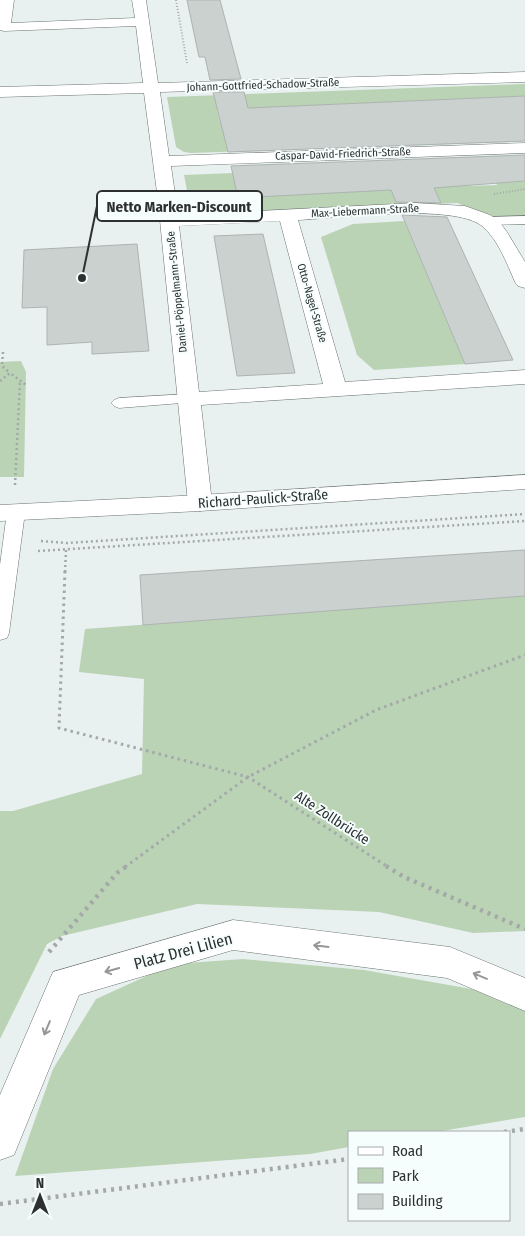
<svg xmlns="http://www.w3.org/2000/svg" width="525" height="1236" viewBox="0 0 525 1236" font-family="'Fira Sans Condensed',sans-serif">
  <style>
    .green { fill: #bbd3b5 }
    .building { fill: #cad1ce; stroke: #acb3b0 }
    .lines { fill: none; stroke-linecap: round; stroke-linejoin: round }
    .lane-casing { stroke: #6b7272; stroke-width: 1 }
    .street-casing { stroke: #6b7272; stroke-width: 1 }
    .secondary-casing { stroke: #6b7272; stroke-width: 1 }
    .path-far3 { stroke: #a3a9a9; stroke-width: 2; stroke-dasharray: 1 2; stroke-linecap: butt }
    .path-far2 { stroke: #a3a9a9; stroke-width: 2.5; stroke-dasharray: 2 3; stroke-linecap: butt }
    .path-far1 { stroke: #a3a9a9; stroke-width: 3; stroke-dasharray: 2.5 4; stroke-linecap: butt }
    .path { stroke: #a3a9a9; stroke-width: 4.5; stroke-dasharray: 3 5; stroke-linecap: butt }
    .lane { fill: #fff; fill-rule: evenodd }
    .street { fill: #fff; fill-rule: evenodd }
    .secondary { fill: #fff; fill-rule: evenodd }
    .oneway { stroke: #969898 }
    .labels { text-anchor: middle; dominant-baseline: central; stroke-width: 4; stroke-linejoin: round; paint-order: stroke }
    .far-street-label { font-size: 11px; fill: #2d3030; stroke: #f6fdfd }
    .street-label { font-size: 14px; fill: #2d3030; stroke: #f6fdfd }
    .near-street-label { font-size: 16px; fill: #2d3030; stroke: #f6fdfd }
    .leader { fill: none; stroke: #2d3030; stroke-width: 2 }
    .callout-dot { fill: #2d3030; stroke: #f6fdfd; stroke-width: 2 }
    .callout { fill: #f6fdfd; stroke: #2d3030; stroke-width: 2 }
    .callout-label { font-size: 15px; text-anchor: middle; font-weight: bold; fill: #2d3030 }
  </style>
  <rect width="100%" height="100%" fill="#e8f0f0"/>
  <!-- green -->
  <g class="green">
    <polygon points="525,84 525,96 217,110 220,122 496,112 510,142 191,153 184,152 176,147 167,97"/>
    <polygon points="233,173 347,192 467,184 469,186 497,185 496,183 525,181 525,225 515,225 457,203 226,213 189,201 184,175"/>
    <polygon points="404,221 406,225 465,364 374,370 357,355 321,237 353,224"/>
    <polygon points="21,361 26,372 24,477 0,477 0,362"/>
    <polygon points="525,596 525,931 473,933 379,912 197,904 62,936 47,944 0,1039 0,811 13,811 142,774 144,679 79,672 85,629"/>
    <polygon points="243,959 364,970 477,990 525,1008 525,1117 436,1132 349,1132 349,1147 310,1154 15,1176 53,1069 96,999 173,964"/>
  </g>
  <!-- building -->
  <g class="building">
    <polygon points="187,0 220,0 241,79 210,80 205,57 199,57"/>
    <polygon points="213,92 244,92 248,108 525,96 525,141 228,152"/>
    <polygon points="525,155 525,181 434,188 441,203 396,202 391,190 238,198 231,166"/>
    <polygon points="402,215 447,217 513,360 465,364"/>
    <polygon points="263,234 295,373 237,376 214,236"/>
    <polygon points="137,244 149,351 92,354 92,342 47,345 47,307 22,308 24,250"/>
    <polygon points="525,550 525,596 143,625 140,575"/>
  </g>
  <g class="lines">
    <!-- lane casing -->
    <g class="lane-casing">
      <g id="lane">
        <polygon points="167,196 171,197 173,200 171,203 134,205 128,201 134,197"/>
        <polygon points="525,216 525,224 487,225 481,221 487,217"/>
        <polygon points="189,394 194,396 197,399 194,402 119,408 114,406 111,403 114,400 119,398"/>
        <polygon points="16,507 22,508 25,512 9,633 7,638 0,640 0,565 7,512 10,508"/>
      </g>
    </g>
    <!-- street casing -->
    <g class="street-casing">
      <g id="street">
        <path d="M0 0H14L11 23 135 18 132 0H146L158 83 525 72V82L160 92 169 156 525 143V153L171 166 178 215 415 203 465 206 490 215 498 220 507 232 525 262V288L518 286 515 282C507 264 498 239 482 226 453 203 339 218 298 220L345 382 525 370V384L201 405 212 503 209 508 200 511 191 508 188 503 158 200 144 93 0 97V87L143 83 136 26 4 31 0 30ZM280 221 323 384 199 392 179 226Z"/>
        <polygon points="233,920 450,947 525,978 525,1011 447,978 233,950 79,995 14,1155 0,1160 0,1095 53,972"/>
      </g>
    </g>
    <!-- secondary casing -->
    <g class="secondary-casing">
      <polygon id="secondary" points="525,475 525,489 200,511 0,521 0,505 200,495"/>
    </g>
    <!-- path-far3 -->
    <g class="path-far3">
      <polyline points="176,0 187,63"/>
      <polyline points="494,194 525,189"/>
    </g>
    <!-- path-far2 -->
    <g class="path-far2">
      <polyline points="3,352 2,366 10,373"/>
      <polyline points="0,381 10,373 26,385"/>
      <polyline points="15,485 20,381"/>
      <polyline points="41,541 67,543 525,514"/>
      <polyline points="38,551 525,521"/>
      <polyline points="65,572 66,550"/>
    </g>
    <!-- path-far1 -->
    <g class="path-far1">
      <polyline points="65,571 59,728 248,777 388,867"/>
      <polyline points="125,867 248,777 376,710 525,655"/>
    </g>
    <!-- path -->
    <g class="path">
      <polyline points="386,866 404,877 525,929"/>
      <polyline points="49,952 117,873 127,866"/>
      <polyline points="504,1132 525,1129"/>
      <polyline points="0,1204 349,1159"/>
    </g>
    <!-- lane -->
    <use href="#lane" class="lane"/>
    <!-- street -->
    <use href="#street" class="street"/>
    <!-- secondary -->
    <use href="#secondary" class="secondary"/>
  </g>
  <!-- one-way arrows -->
  <defs><path id="oneway-shaft" d="M-6 0H5M1.5-3L5.5 0L1.5 3" fill="none" stroke-width="1.6" stroke-linecap="round" stroke-linejoin="round" transform="scale(1.25)"/></defs>
  <g class="oneway">
    <use href="#oneway-shaft" transform="translate(321 946) rotate(-173)"/>
    <use href="#oneway-shaft" transform="translate(112 970) rotate(164)"/>
    <use href="#oneway-shaft" transform="translate(480 976) rotate(-157)"/>
    <use href="#oneway-shaft" transform="translate(47 1028) rotate(113)"/>
  </g>
  <g class="labels">
    <!-- far-street labels -->
    <g class="far-street-label">
      <text transform="translate(263 85) rotate(-2)">Johann-Gottfried-Schadow-Straße</text>
      <text transform="translate(343 154) rotate(-2)">Caspar-David-Friedrich-Straße</text>
      <text transform="translate(365 211) rotate(-3)">Max-Liebermann-Straße</text>
      <text transform="translate(177 292) rotate(-96)">Daniel-Pöppelmann-Straße</text>
      <text transform="translate(312 303) rotate(74)">Otto-Nagel-Straße</text>
    </g>
    <!-- street labels -->
    <g class="street-label">
      <text transform="translate(263 499) rotate(-4)">Richard-Paulick-Straße</text>
      <text transform="translate(332 818) rotate(33)">Alte Zollbrücke</text>
    </g>
    <!-- near-street labels -->
    <g class="near-street-label">
      <text transform="translate(183 951) rotate(-15)">Platz Drei Lilien</text>
    </g>
  </g>
  <!-- callouts -->
  <path class="leader" d="M82 278L97 206"/>
  <circle class="callout-dot" cx="82" cy="278" r="5"/>
  <rect class="callout" x="97" y="191" width="165" height="30" rx="5"/>
  <g class="callout-label">
    <text x="179" y="212">Netto Marken-Discount</text>
  </g>
  <!-- legend -->
  <rect x="348" y="1131" width="162" height="90" fill="#f6fdfd" stroke="#a6abab"/>
  <rect x="358" y="1147" width="25" height="8" fill="#ffffff" stroke="#a6abab"/>
  <text x="392" y="1156" font-size="15" fill="#2d3030">Road</text>
  <rect x="358" y="1168" width="25" height="15" fill="#bbd3b5" stroke="#a6abab"/>
  <text x="392" y="1181" font-size="15" fill="#2d3030">Park</text>
  <rect x="358" y="1194" width="25" height="15" fill="#cad1ce" stroke="#a6abab"/>
  <text x="392" y="1206" font-size="15" fill="#2d3030">Building</text>
  <!-- north arrow -->
  <g transform="translate(40 1196)" stroke="#f6fdfd" stroke-width="4" paint-order="stroke">
  <path d="M0-4L9 19L0 12L-9 19Z" fill="#2d3030"/>
  <text y="-8" font-size="14" font-weight="bold" text-anchor="middle" fill="#2d3030">N</text>
  </g>
</svg>
